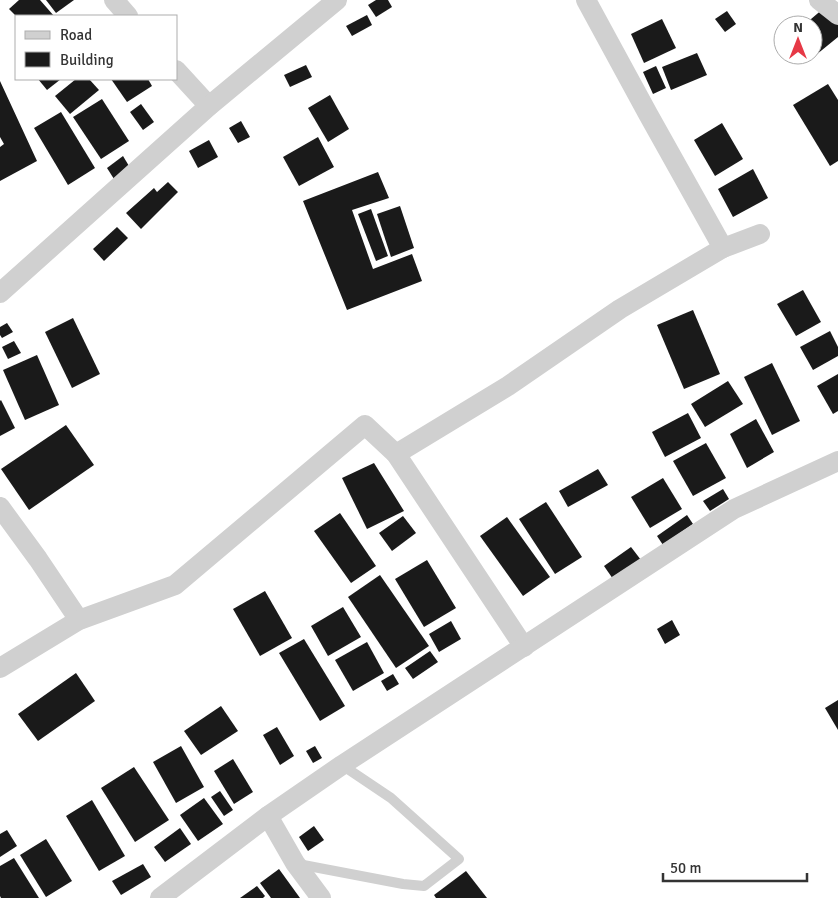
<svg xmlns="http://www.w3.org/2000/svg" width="838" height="898" viewBox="0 0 838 898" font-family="Signika,sans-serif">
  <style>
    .building { fill: #1a1a1a }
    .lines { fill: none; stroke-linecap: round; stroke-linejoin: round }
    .lane { stroke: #d0d0d0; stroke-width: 10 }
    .street { stroke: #d0d0d0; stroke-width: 20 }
  </style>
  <rect width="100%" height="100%" fill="#fff"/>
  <!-- building -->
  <g class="building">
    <polygon points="19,0 40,0 54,16 16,16 9,9"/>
    <polygon points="46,0 74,0 56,13"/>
    <polygon points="376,0 388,0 392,7 376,17 368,5"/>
    <polygon points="824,8 838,24 838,37 811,59 808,55 813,55 813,25 804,25"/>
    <polygon points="727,11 736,24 725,32 715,19"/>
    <polygon points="367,15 372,25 352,36 346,26"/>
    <polygon points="662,19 676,48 644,63 631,34"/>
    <polygon points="697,53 707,75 671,90 662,67"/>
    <polygon points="306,65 312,77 290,87 284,75"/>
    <polygon points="656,66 666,88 653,94 643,72"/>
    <polygon points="38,79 61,79 47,90"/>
    <polygon points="76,79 89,79 99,90 70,114 55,96"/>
    <polygon points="111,79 148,79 152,86 127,102"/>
    <polygon points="0,81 37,161 0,181 0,147 4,144 0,137"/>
    <polygon points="828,84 838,100 838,161 830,166 793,105"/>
    <polygon points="330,95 349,129 328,142 308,108"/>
    <polygon points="102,99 129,141 101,159 73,117"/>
    <polygon points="141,104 154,122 143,130 130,112"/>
    <polygon points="61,112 95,168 68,185 34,128"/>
    <polygon points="241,121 250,137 238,143 229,128"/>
    <polygon points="722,123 743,159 715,176 694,140"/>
    <polygon points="318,137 334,167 299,186 283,157"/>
    <polygon points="209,140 218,157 198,168 189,151"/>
    <polygon points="123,156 129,166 114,179 107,168"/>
    <polygon points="753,169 768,198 733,217 718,189"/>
    <polygon points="378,172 389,198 352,210 373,269 412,254 422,281 347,310 303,201"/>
    <polygon points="168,182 178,192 141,229 126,213 154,188 157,192"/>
    <polygon points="400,206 414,248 391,257 377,214"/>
    <polygon points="371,209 388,256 376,261 358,214"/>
    <polygon points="117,227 128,238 104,261 93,249"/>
    <polygon points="803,290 821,322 796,336 777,304"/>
    <polygon points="693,310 720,374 684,389 657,325"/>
    <polygon points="73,318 100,374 72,388 45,332"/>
    <polygon points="7,323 13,332 2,338 0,335 0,327"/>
    <polygon points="830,331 838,347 838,356 813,370 800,347"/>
    <polygon points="14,341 21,353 8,359 2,347"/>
    <polygon points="37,355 59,405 25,420 3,370"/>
    <polygon points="772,363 800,421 772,435 744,377"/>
    <polygon points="838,374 838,411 833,414 817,386"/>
    <polygon points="728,381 743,404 705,427 691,404"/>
    <polygon points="1,400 15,428 0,436 0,401"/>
    <polygon points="688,413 701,438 665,457 652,432"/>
    <polygon points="756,419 774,452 747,468 730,434"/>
    <polygon points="66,425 94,465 29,510 1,469"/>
    <polygon points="706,443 726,478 693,496 673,461"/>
    <polygon points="374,463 404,511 367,529 342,478"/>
    <polygon points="598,469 608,485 568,507 559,491"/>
    <polygon points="663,478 682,509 650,528 631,497"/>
    <polygon points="723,489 729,499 710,511 703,501"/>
    <polygon points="546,502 582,557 555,574 519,519"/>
    <polygon points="340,513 376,566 351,583 314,531"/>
    <polygon points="687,515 693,524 663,545 657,536"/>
    <polygon points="403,516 416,533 392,551 379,533"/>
    <polygon points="507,517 550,577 523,596 480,536"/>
    <polygon points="631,547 641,560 613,579 604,566"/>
    <polygon points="427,560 456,608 424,627 395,579"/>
    <polygon points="380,575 429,646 396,668 348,597"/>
    <polygon points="265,591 292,638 260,656 233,609"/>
    <polygon points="343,607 361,637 328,656 311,626"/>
    <polygon points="672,620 680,635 665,644 657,629"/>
    <polygon points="451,621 461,639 439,652 429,634"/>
    <polygon points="304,639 345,706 320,721 279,653"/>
    <polygon points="367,642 384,673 353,691 335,660"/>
    <polygon points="430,651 438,662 413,679 405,668"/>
    <polygon points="76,673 95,701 38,741 18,714"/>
    <polygon points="393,674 399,684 387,691 381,681"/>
    <polygon points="838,700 838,730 825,708"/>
    <polygon points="221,706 238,731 201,755 184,731"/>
    <polygon points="277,727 294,756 280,765 263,735"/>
    <polygon points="181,746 204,787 176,803 153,762"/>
    <polygon points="315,746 322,758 313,763 306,751"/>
    <polygon points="233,759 253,792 234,804 214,771"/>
    <polygon points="134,767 169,820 135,842 101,788"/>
    <polygon points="220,791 233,810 224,816 211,797"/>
    <polygon points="204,798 223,824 198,841 180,815"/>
    <polygon points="92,800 125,856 99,871 66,816"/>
    <polygon points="314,826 324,840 308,851 299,837"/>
    <polygon points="180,828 191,844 165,862 154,847"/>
    <polygon points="7,830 17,846 0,857 0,834"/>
    <polygon points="46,839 72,881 46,897 20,855"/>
    <polygon points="14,858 39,898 1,898 0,896 0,866"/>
    <polygon points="143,864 151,877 121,895 112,881"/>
    <polygon points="279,869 300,898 271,898 260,883"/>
    <polygon points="466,871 487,898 436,898 434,895"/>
    <polygon points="257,886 265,896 263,898 240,898"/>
  </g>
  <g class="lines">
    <!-- lane -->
    <polyline class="lane" points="298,864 403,884 424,886 459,859 391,798 342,765"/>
    <!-- street -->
    <g class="street">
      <polyline points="114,0 128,16"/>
      <polyline points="586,0 648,114 723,248"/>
      <polyline points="819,0 838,15"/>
      <polyline points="176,70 209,106"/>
      <polyline points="0,293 209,106 337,0"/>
      <polyline points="396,454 508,386 620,309 723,248 760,234"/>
      <polyline points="0,507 38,559 79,620"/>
      <polyline points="0,668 79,620 175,585 365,425 396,454 524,647"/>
      <polyline points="268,816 295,863 321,898"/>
      <polyline points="160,898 268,816 342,765 734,509 838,461"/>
    </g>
  </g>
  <!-- legend -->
  <rect x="15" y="15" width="162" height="65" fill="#ffffff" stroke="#adadad"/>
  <rect x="25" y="31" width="25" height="8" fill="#d0d0d0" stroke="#adadad"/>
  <text x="60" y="40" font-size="15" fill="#333333">Road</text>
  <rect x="25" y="52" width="25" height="15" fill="#1a1a1a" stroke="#adadad"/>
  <text x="60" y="65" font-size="15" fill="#333333">Building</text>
  <!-- north arrow -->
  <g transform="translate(798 40)"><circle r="24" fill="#ffffff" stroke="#adadad"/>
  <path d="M0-4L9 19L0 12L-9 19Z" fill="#e63946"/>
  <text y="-8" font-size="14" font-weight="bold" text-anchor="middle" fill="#333333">N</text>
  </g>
  <!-- scale -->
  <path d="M663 873v8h144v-8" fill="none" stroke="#333333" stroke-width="2.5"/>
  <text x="670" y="873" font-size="15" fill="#333333" stroke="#ffffff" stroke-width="4" paint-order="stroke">50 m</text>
</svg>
